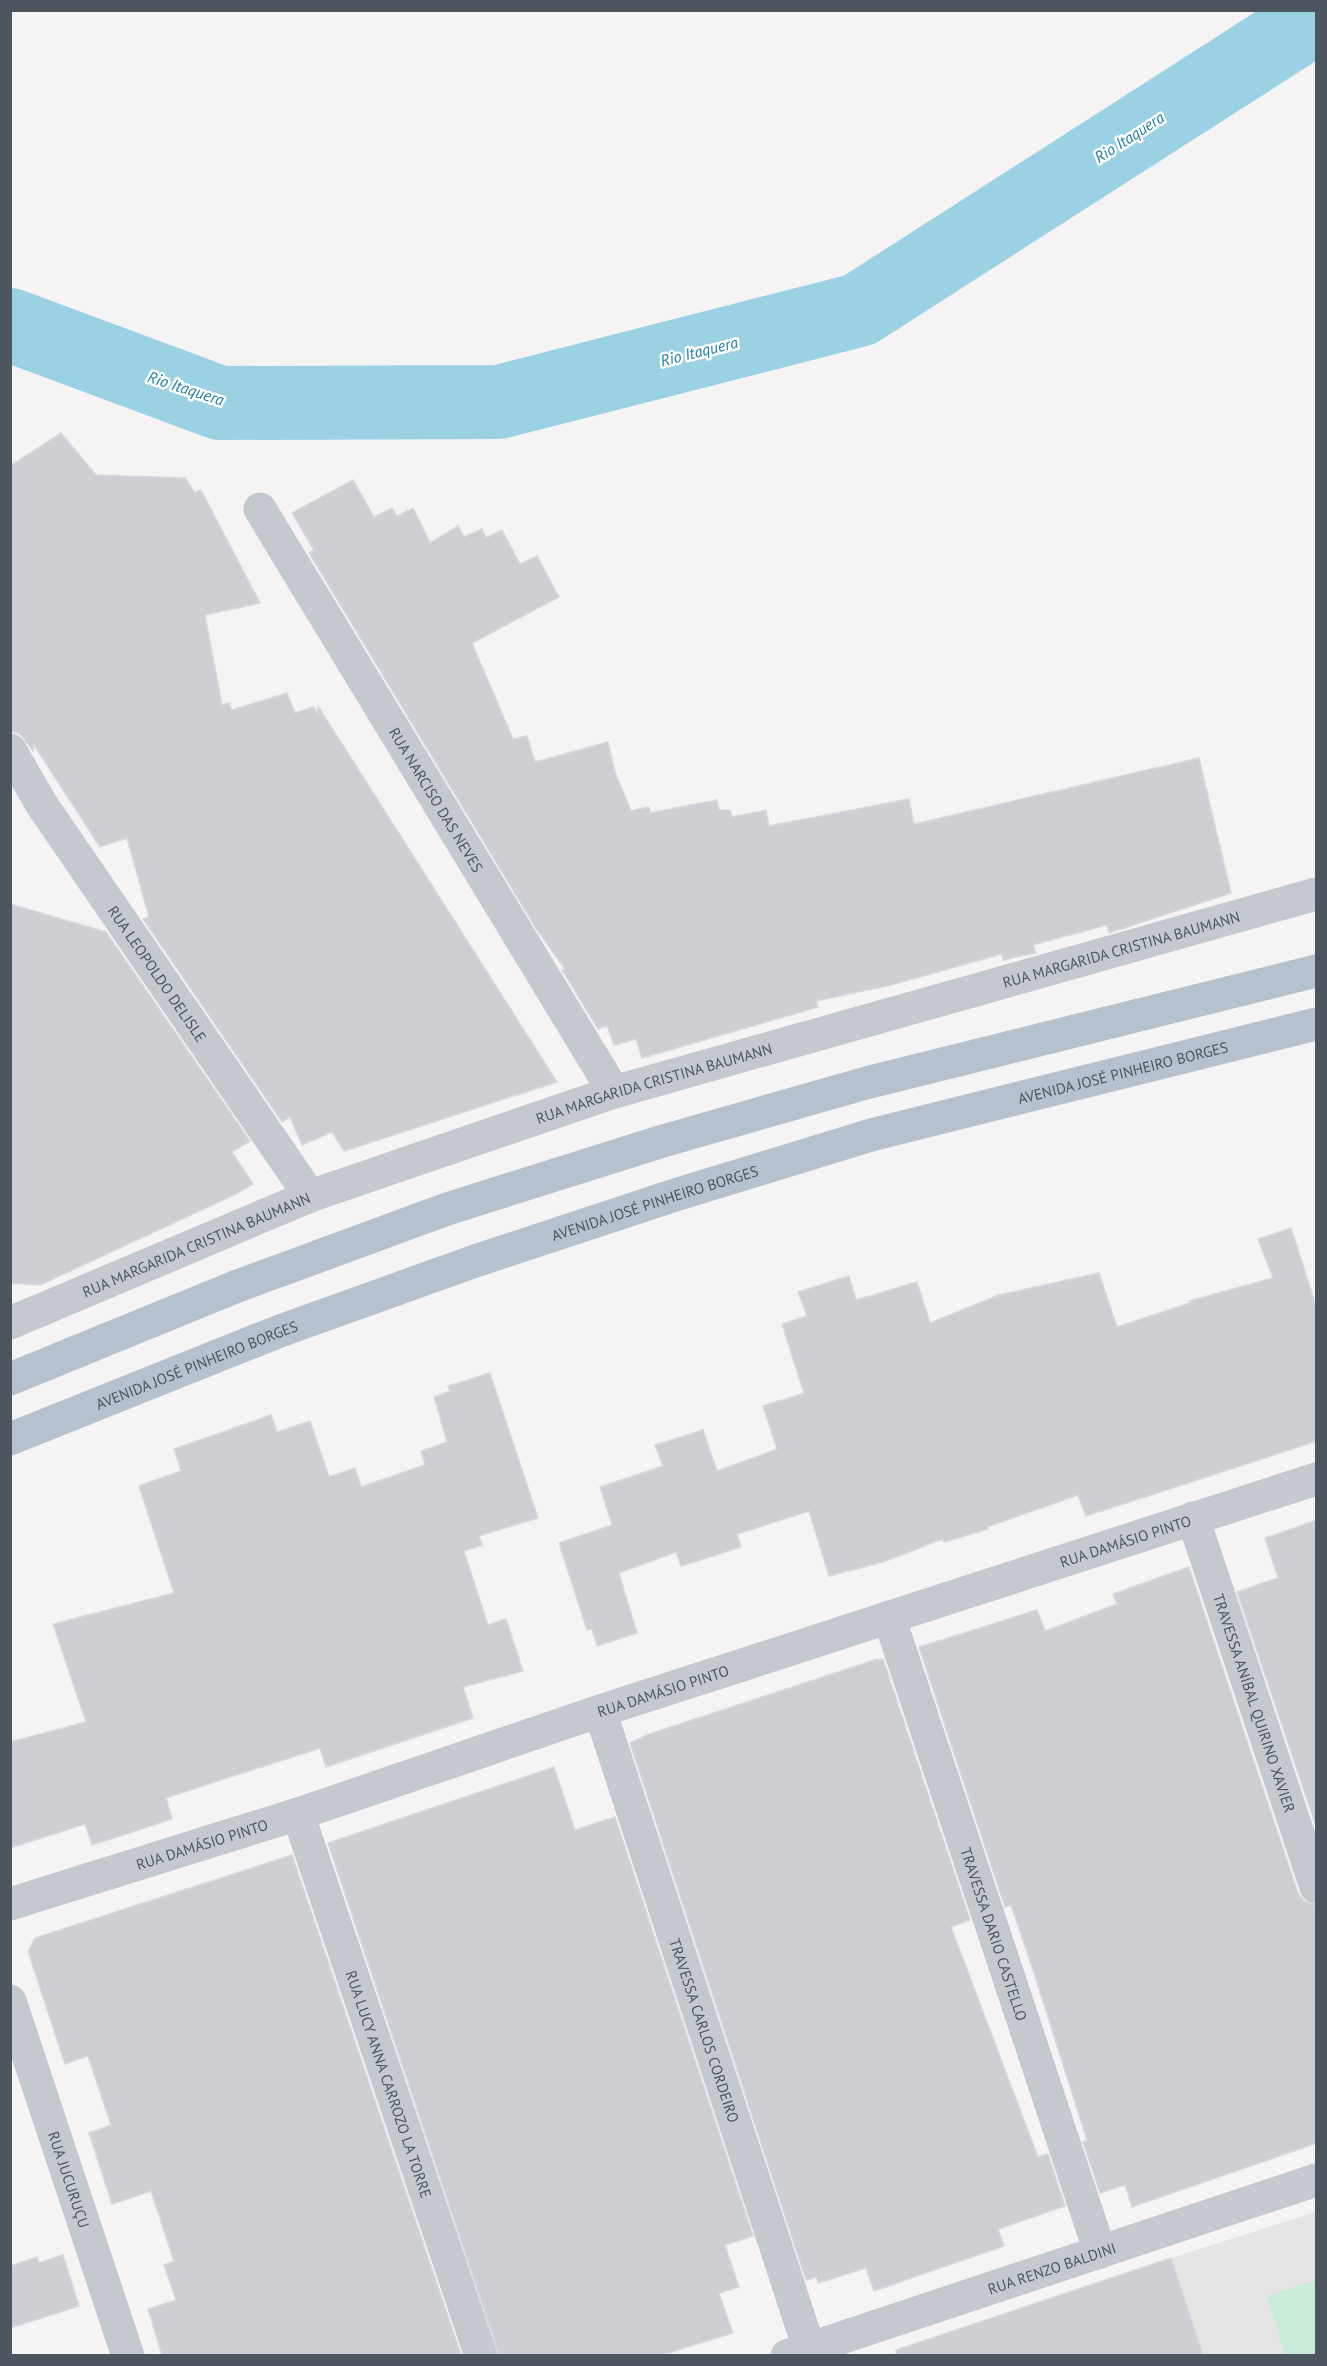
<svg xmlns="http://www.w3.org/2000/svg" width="1327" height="2366" viewBox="0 0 1327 2366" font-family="'PT Sans',sans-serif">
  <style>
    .education { fill: #e6e4e4 }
    .green { fill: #c8ecd7 }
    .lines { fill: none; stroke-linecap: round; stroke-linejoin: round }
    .river { stroke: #9ad2e4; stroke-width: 74 }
    .building { fill: #cdcfd4; stroke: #d8d9dd; stroke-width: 1.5 }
    .minor { stroke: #c3c9cf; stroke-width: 33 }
    .tertiary { stroke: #c3c9cf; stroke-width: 33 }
    .primary { stroke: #b6c1ce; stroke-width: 33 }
    .labels { text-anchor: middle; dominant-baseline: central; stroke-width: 5; stroke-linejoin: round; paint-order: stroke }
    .street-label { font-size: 15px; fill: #4d555e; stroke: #fff }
    .water-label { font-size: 16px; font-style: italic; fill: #1e80a0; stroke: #fff }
  </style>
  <rect width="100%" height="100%" fill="#f5f3f3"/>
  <!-- education -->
  <polygon class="education" points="1316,2212 1316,2355 1203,2355 1171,2258"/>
  <!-- green -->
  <polygon class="green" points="1316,2280 1316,2355 1285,2355 1267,2296"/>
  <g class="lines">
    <!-- river -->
    <polyline class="river" points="10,325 220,403 499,402 859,310 1316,17"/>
  </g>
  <!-- building -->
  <g class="building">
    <polygon points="61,433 96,475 185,478 195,493 201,490 260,603 205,615 222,705 229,703 232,710 287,693 295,713 314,707 318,715 318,706 557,1082 344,1151 332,1132 302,1145 290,1117 282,1122 143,919 149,917 127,838 100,847 34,745 33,751 20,734 10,731 10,466"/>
    <polygon points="353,480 374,517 392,508 397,516 413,508 430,543 458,526 464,537 482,529 486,538 502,530 520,564 537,556 559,597 472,643 513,739 527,736 535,762 608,742 615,772 631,811 649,807 650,813 717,800 719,810 730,810 732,817 766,810 769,826 909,799 914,824 1199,758 1231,893 1109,933 1107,925 1033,945 1036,953 1003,960 1002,954 891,985 816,1001 818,1007 642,1058 636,1039 614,1045 607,1025 598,1029 562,970 565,969 537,930 309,553 314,550 292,513"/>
    <polygon points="10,904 106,932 250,1141 232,1152 253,1184 236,1194 40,1285 10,1283"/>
    <polygon points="1291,1228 1317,1309 1317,1441 1086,1516 1078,1495 987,1527 988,1529 944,1542 943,1539 883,1562 829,1576 809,1511 737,1534 741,1547 681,1566 676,1552 619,1573 637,1633 597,1646 592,1629 587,1630 559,1543 612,1525 600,1487 663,1466 655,1445 703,1430 717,1471 777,1449 763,1406 804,1393 782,1324 807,1316 798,1292 849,1276 856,1300 917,1282 930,1323 999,1295 1099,1273 1117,1327 1190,1303 1189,1301 1273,1278 1258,1239"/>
    <polygon points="490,1373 538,1518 479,1536 482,1545 464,1551 488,1625 506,1619 523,1671 463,1687 473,1718 326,1767 320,1748 166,1798 172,1819 92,1845 85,1824 10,1848 10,1742 86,1722 53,1624 174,1593 139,1486 181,1471 174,1449 271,1415 277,1432 310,1421 329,1477 355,1468 361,1487 425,1465 421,1451 447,1442 434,1397 450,1391 448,1386"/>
    <polygon points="1317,1520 1317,1829 1237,1592 1278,1578 1265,1538"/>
    <polygon points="1189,1567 1298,1893 1304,1901 1317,1905 1317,2143 1132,2207 1125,2185 1100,2193 1083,2142 1087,2140 1035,1976 1011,1905 1005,1907 919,1647 1037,1610 1045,1631 1117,1604 1113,1594"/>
    <polygon points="877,1659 879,1660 883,1659 970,1920 951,1927 1038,2157 1048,2154 1065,2206 998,2229 1004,2246 874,2291 866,2268 818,2283 817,2277 806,2280 630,1743 647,1735"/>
    <polygon points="554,1767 575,1830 615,1817 753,2236 725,2245 739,2287 719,2293 733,2333 662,2355 499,2355 328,1843"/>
    <polygon points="292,1855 461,2355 162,2355 148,2309 176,2300 164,2265 174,2261 151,2191 112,2204 89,2133 111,2125 88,2056 65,2064 28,1951 35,1938"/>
    <polygon points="63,2255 79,2306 10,2328 10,2266 37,2257 39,2263"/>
    <polygon points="1171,2258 1203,2355 897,2355 896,2350"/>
  </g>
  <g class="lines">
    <!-- minor -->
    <g class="minor">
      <path id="s1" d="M260 509 614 1092"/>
      <path id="s2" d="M10 750 42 805 310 1196"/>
      <path id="s3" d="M10 1323 310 1196 614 1092 1316 894"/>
      <path id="s4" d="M1193 1518 1316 1887"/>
      <path id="s5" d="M889 1617 1100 2252"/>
      <path id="s6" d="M600 1711 809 2348"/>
      <path id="s7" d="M298 1814 481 2356"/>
      <path id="s8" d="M10 2001 128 2356"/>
      <path id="s9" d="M787 2356 1316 2180"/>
    </g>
    <!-- tertiary -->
    <path class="tertiary" id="s10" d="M10 1904 298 1814 600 1711 1316 1479"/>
    <!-- primary -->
    <g class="primary">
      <polyline points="10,1379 235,1287 447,1209 663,1141 866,1083 1316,971"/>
      <path id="s11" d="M10 1439 280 1331 475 1261 672 1196 871 1135 1316 1024"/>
    </g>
  </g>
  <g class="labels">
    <!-- street labels -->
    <g class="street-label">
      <text stroke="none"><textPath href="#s1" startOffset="340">RUA NARCISO DAS NEVES</textPath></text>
      <text stroke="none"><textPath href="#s3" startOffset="1174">RUA MARGARIDA CRISTINA BAUMANN</textPath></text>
      <text stroke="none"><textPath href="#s2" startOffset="268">RUA LEOPOLDO DELISLE</textPath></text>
      <text stroke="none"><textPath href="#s11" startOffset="1173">AVENIDA JOSÉ PINHEIRO BORGES</textPath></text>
      <text stroke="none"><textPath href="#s3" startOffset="688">RUA MARGARIDA CRISTINA BAUMANN</textPath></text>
      <text stroke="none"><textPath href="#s11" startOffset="687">AVENIDA JOSÉ PINHEIRO BORGES</textPath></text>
      <text stroke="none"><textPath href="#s3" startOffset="202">RUA MARGARIDA CRISTINA BAUMANN</textPath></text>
      <text stroke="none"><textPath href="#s11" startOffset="201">AVENIDA JOSÉ PINHEIRO BORGES</textPath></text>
      <text stroke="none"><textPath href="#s10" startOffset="1173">RUA DAMÁSIO PINTO</textPath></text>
      <text stroke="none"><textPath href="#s10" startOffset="687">RUA DAMÁSIO PINTO</textPath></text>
      <text stroke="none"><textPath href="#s4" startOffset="195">TRAVESSA ANÍBAL QUIRINO XAVIER</textPath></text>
      <text stroke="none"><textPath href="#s10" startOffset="201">RUA DAMÁSIO PINTO</textPath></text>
      <text stroke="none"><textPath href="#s5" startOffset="334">TRAVESSA DARIO CASTELLO</textPath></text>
      <text stroke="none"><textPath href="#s6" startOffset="336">TRAVESSA CARLOS CORDEIRO</textPath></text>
      <text stroke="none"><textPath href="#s7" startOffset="285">RUA LUCY ANNA CARROZO LA TORRE</textPath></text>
      <text stroke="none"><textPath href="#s8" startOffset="188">RUA JUCURUÇU</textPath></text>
      <text stroke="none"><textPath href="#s9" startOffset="279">RUA RENZO BALDINI</textPath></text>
    </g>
    <!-- water labels -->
    <g class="water-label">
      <text transform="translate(1129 137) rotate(-33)">Rio Itaquera</text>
      <text transform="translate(699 351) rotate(-14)">Rio Itaquera</text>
      <text transform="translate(186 388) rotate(18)">Rio Itaquera</text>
    </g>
  </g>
  <!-- border -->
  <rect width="1327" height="2366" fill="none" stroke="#4d555e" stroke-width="24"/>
</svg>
